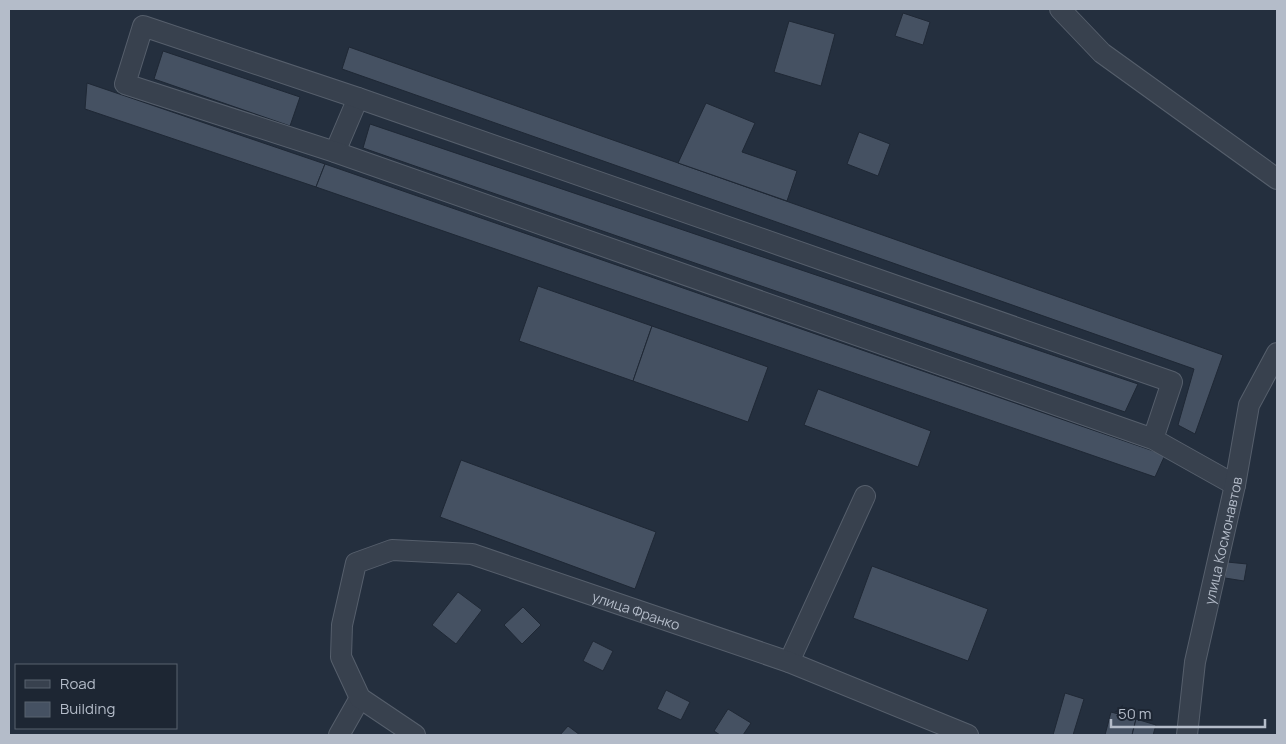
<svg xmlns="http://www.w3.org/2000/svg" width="1286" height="744" viewBox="0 0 1286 744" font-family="Manrope,sans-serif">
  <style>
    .building { fill: #455162; stroke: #1f2835 }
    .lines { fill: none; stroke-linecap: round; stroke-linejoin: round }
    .minor-casing { stroke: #565f6c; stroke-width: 22 }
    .minor { stroke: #38414e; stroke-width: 20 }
    .labels { text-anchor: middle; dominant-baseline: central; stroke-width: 4.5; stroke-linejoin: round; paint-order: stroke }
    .street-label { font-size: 14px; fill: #b4bcc9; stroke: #1d2633 }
  </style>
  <rect width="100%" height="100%" fill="#242f3e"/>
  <!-- building -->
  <g class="building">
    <polygon points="903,13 930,22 923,45 895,36"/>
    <polygon points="789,21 835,34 821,86 774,72"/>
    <polygon points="349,47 1223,355 1195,434 1178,425 1194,369 342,69"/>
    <polygon points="163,51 300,97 290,126 154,79"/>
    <polygon points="87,83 325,164 316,187 85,109"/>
    <polygon points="706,103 755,123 742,152 797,171 787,201 678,163"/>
    <polygon points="370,124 1138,384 1125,412 363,148"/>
    <polygon points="859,132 890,144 878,176 847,164"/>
    <polygon points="325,164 1165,455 1155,477 316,187"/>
    <polygon points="538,286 652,326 633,381 519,341"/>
    <polygon points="652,326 768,367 748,422 633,381"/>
    <polygon points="818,389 931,431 918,467 804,425"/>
    <polygon points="461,460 656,532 635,589 440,517"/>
    <polygon points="1227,562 1247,564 1244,581 1225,578"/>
    <polygon points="872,566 988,609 968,661 853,618"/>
    <polygon points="458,592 482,610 456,644 432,625"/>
    <polygon points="523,607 541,625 522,644 504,625"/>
    <polygon points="593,641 613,651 603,671 583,661"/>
    <polygon points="666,690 690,702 681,720 657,709"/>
    <polygon points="1065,693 1084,699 1073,735 1053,735"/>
    <polygon points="728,709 751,723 743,735 720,735 714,731"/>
    <polygon points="1111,712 1136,719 1132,735 1105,735"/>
    <polygon points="1136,719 1156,725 1153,735 1132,735"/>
    <polygon points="568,726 580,735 560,735"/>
  </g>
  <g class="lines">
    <!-- minor casing -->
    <g class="minor-casing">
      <g id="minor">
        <polyline points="1060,9 1102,53 1277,179"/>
        <polyline points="335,152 358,98"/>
        <polyline points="1153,439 1172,382 358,98 143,26 125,84 335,152 1153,439 1235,485"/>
        <polyline points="789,662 865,496"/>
        <polyline points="339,735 360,698"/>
        <path id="s1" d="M415 735 360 698 341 657 342 625 356 563 392 550 472 554 789 662 968 735"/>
        <path id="s2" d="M1187 735 1195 662 1235 485 1249 405 1277 353"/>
      </g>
    </g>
    <!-- minor -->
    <use href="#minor" class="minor"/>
  </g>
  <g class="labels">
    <!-- street labels -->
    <g class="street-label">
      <text stroke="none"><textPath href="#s2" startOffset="198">улица Космонавтов</textPath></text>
      <text stroke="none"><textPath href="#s1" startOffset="499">улица Франко</textPath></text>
    </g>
  </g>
  <!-- border -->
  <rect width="1286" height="744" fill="none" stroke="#b4bcc9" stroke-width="20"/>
  <!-- legend -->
  <rect x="15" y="664" width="162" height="65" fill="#1d2633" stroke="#59626f"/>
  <rect x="25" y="680" width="25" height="8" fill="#38414e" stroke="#59626f"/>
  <text x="60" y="689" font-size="15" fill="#b4bcc9">Road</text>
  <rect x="25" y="702" width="25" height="15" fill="#455162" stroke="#59626f"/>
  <text x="60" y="714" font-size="15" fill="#b4bcc9">Building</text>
  <!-- scale -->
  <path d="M1111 719v8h154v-8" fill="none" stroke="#b4bcc9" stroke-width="2.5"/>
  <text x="1118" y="719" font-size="15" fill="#b4bcc9" stroke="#1d2633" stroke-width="4" paint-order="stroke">50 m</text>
</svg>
